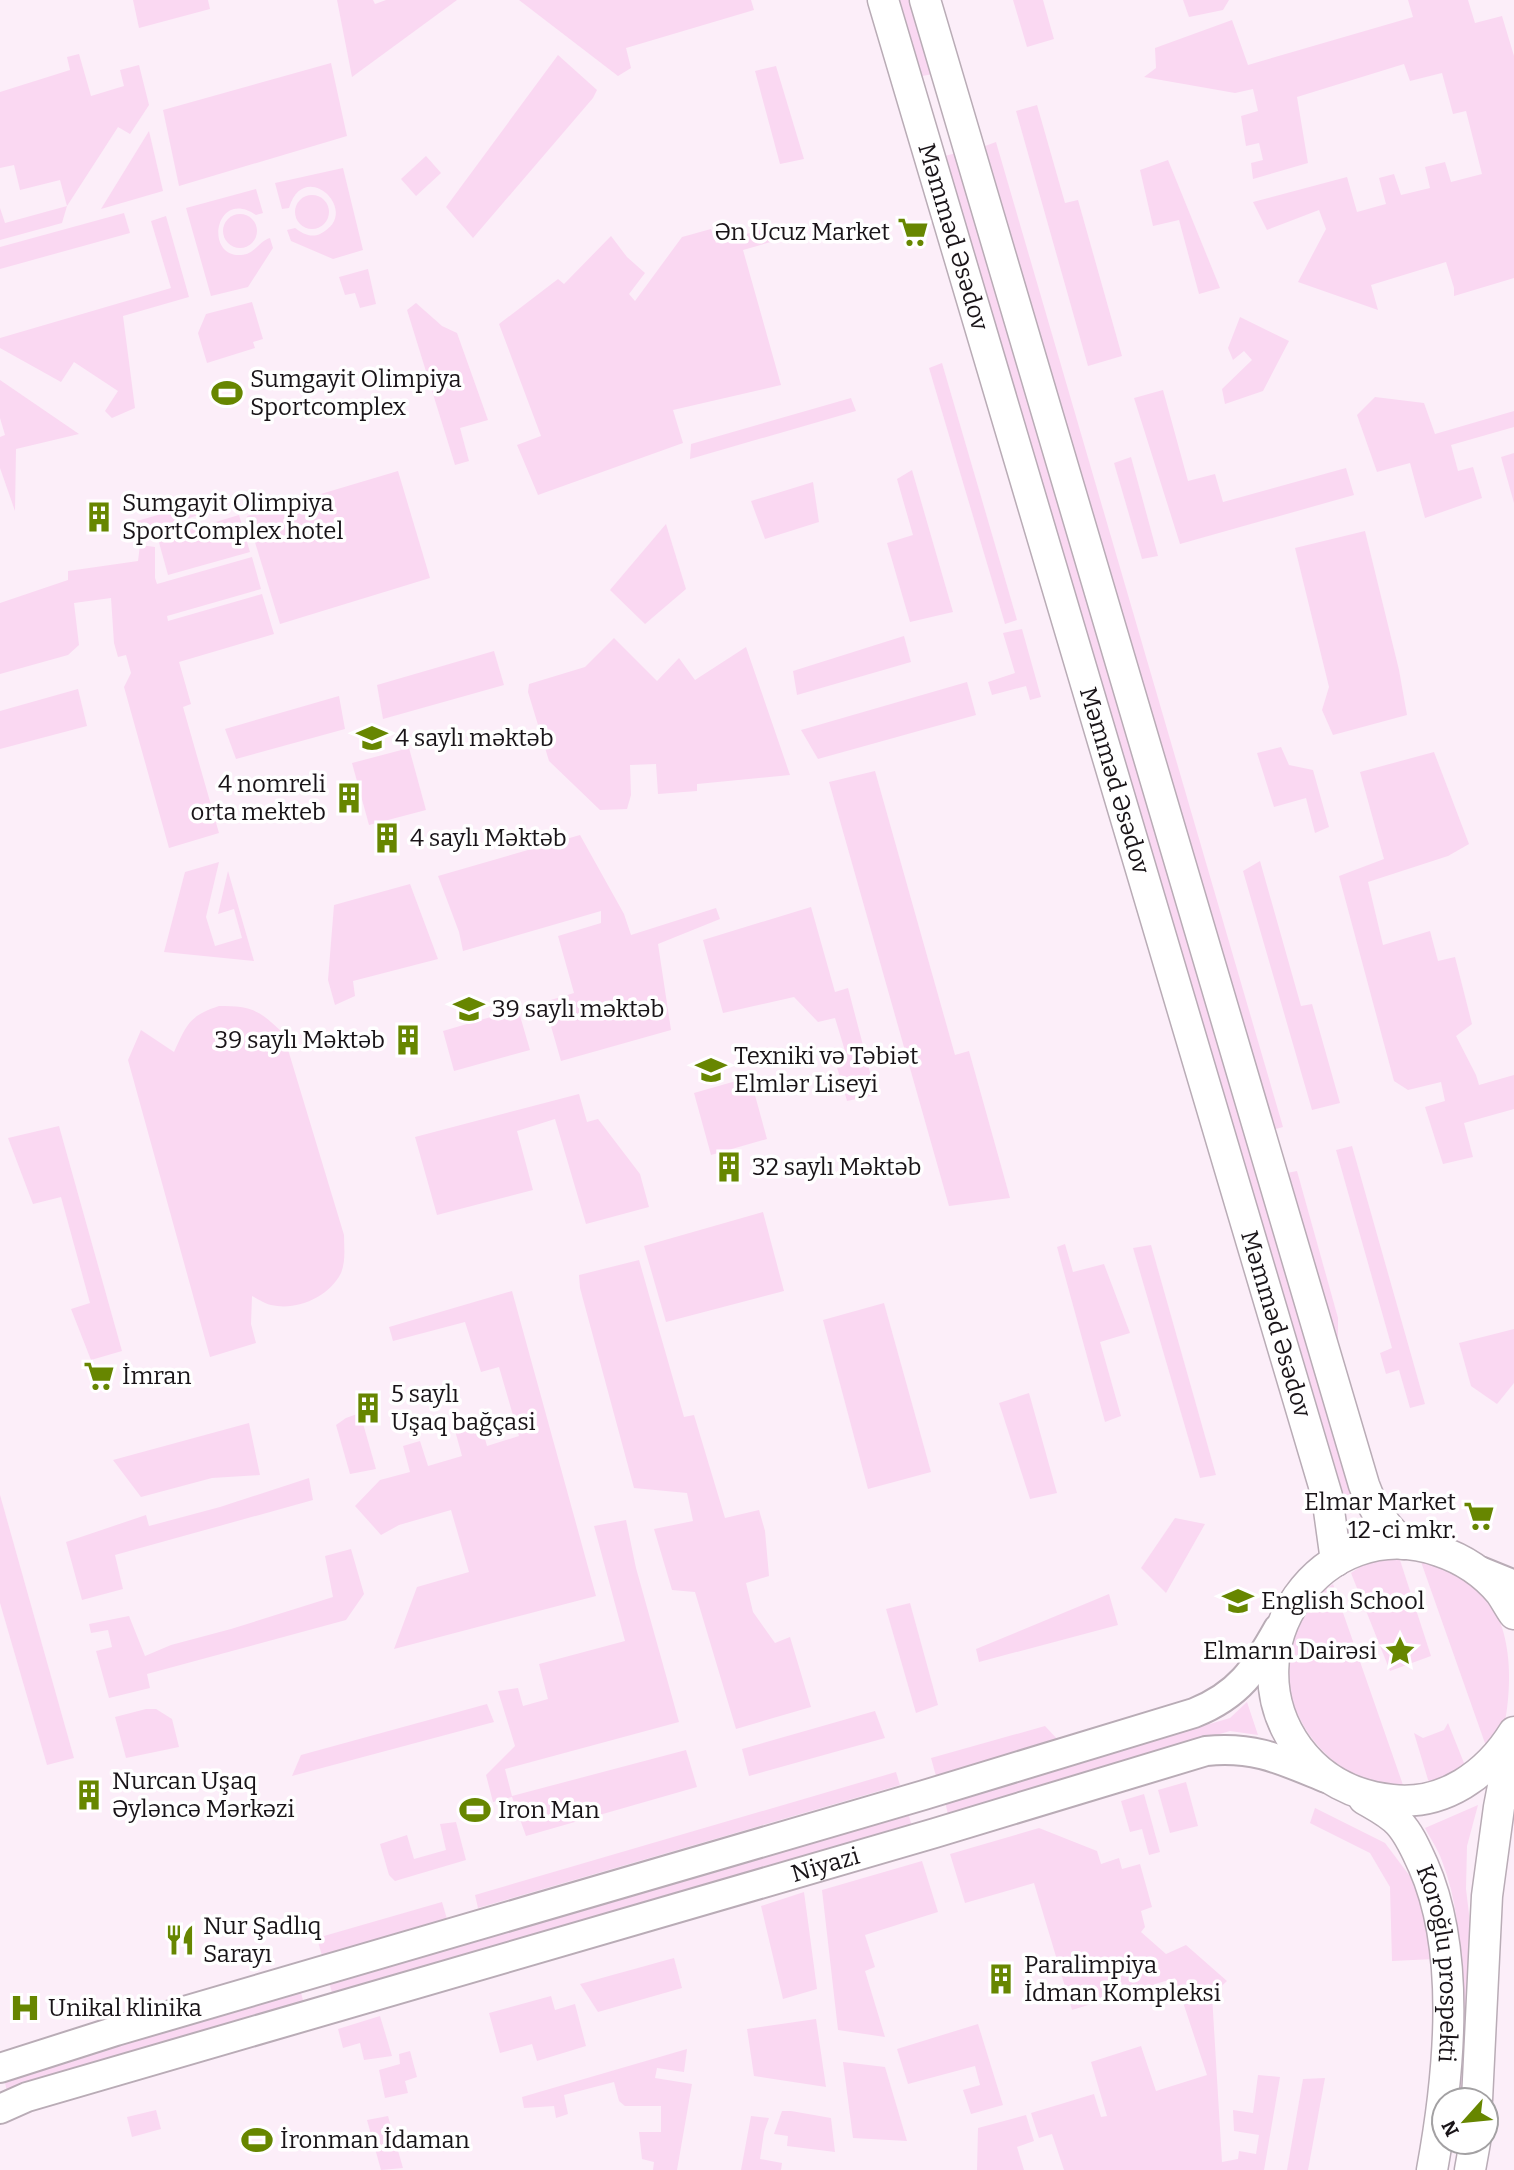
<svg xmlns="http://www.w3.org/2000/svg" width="1514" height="2170" viewBox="0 0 1514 2170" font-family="Bitter,serif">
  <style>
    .green { fill: #fad8f2 }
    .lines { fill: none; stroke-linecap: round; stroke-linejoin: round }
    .street-casing { stroke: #b9acb6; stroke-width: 23 }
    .secondary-casing { stroke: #b9acb6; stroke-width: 32 }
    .primary-casing { stroke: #b9acb6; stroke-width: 33 }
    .street { stroke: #fff; stroke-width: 19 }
    .secondary { stroke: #fff; stroke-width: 28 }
    .primary { stroke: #fff; stroke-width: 30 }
    .labels { text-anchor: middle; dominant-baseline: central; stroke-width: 7; stroke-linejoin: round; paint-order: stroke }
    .poi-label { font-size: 24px; fill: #191418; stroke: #fff; text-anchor: start }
    .street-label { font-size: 24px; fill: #191418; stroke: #fff }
  </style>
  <rect width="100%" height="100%" fill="#fceef9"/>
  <!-- green -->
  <g class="green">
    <polygon points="133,0 208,0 210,9 139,28"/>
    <polygon points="337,0 373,0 375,4 386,0 457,0 352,77"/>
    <polygon points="519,0 751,0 754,10 626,48 631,68 618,76"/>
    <polygon points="900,0 911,0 933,74 922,76"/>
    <polygon points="1013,0 1043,0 1054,39 1027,47"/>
    <polygon points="1183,0 1229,0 1223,10 1189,17"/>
    <polygon points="1408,0 1468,0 1475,23 1502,16 1514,56 1514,278 1454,296 1454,288 1446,262 1371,285 1378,310 1298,282 1326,229 1319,210 1267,230 1253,202 1347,177 1357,212 1386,204 1379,178 1394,174 1401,195 1430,188 1425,167 1445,162 1451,182 1482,174 1466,111 1453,114 1442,73 1410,81 1404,64 1297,97 1308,163 1253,179 1251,163 1263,160 1259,143 1246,146 1241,116 1258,111 1253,89 1235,93 1144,77 1156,68 1155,48 1232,20 1248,65 1413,17"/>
    <polygon points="79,54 91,96 124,86 120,70 139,65 149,105 130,134 118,127 67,206 62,223 0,240 0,208 5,223 67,206 60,180 20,190 14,165 0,168 0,92 70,70 67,57"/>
    <polygon points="558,55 597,90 593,98 473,238 446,207"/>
    <polygon points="331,63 347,136 179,186 163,110"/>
    <polygon points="776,66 804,159 780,164 755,71"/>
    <polygon points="1037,105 1065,203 1078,200 1122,356 1088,366 1016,111"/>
    <polygon points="149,131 163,191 101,209"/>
    <polygon points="996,142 1283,1127 1272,1130 985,146"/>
    <polygon points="956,153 1358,1503 1347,1506 945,156"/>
    <polygon points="426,156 441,173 416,196 401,179"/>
    <polygon points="1168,160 1220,288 1199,294 1179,220 1153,226 1140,170"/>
    <path d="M343 168 363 250 333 259 291 241 287 230 295 228C303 234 311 238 320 234 364 213 304 156 289 208L282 209 275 183Z"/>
    <path d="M256 189 263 213 256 215C216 187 203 257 241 255 254 255 259 241 270 238L273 248 248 287 211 296 186 208Z"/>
    <circle cx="312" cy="212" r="17"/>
    <polygon points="124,213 130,233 0,269 0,247"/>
    <circle cx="240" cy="231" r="17"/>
    <polygon points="166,216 189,297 123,316 135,408 112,418 105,411 118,391 74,362 61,382 0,348 0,338 171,288 151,221"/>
    <polygon points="773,226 774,241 743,250 781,385 673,410 683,443 538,495 517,445 541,436 499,324 558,279 564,284 611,236 627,257 645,273 629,294 635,301 682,237 711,229 716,243"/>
    <polygon points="368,269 376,304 360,308 355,293 345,295 339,277"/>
    <polygon points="252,302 263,339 253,342 255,348 207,363 198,333 206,314"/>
    <polygon points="416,303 442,326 457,333 488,420 460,428 469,461 455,465 407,310"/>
    <polygon points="1240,317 1289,341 1263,391 1225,404 1222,389 1252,360 1244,351 1233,360 1228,348"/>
    <polygon points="942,363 1017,620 1005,624 929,368"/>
    <polygon points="0,380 79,434 16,449 15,511 0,468 0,437 5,435 0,418"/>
    <polygon points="1163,390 1188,481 1215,474 1223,502 1346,468 1354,495 1180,544 1134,398"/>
    <polygon points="1375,397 1424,403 1435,434 1514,411 1514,427 1451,445 1458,471 1473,467 1482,498 1425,518 1410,463 1377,472 1357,415"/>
    <polygon points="851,398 856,411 690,459 691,444"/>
    <polygon points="1514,453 1514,503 1501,457"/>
    <polygon points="1131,457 1158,556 1142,559 1114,463"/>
    <polygon points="912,470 953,612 910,622 887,543 913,535 897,479"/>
    <polygon points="398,471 430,578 280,624 247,516"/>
    <polygon points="813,482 819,522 765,539 751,501"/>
    <polygon points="199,503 202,514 140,533 137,521"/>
    <polygon points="239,515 250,552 168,575 158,539"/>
    <polygon points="666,524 686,589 645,624 610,590"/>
    <polygon points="1365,531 1399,670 1407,715 1333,735 1322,710 1329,687 1295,548"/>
    <polygon points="140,545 155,547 155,578 157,584 252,557 261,589 167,616 168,621 262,594 274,634 179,662 191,704 183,707 219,833 169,848 124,687 131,673 126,655 118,657 114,643 111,598 74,603 79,645 68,655 0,674 0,603 68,580 68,571 138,561"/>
    <polygon points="1022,629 1041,697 1030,700 1026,686 992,695 988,682 1015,673 1003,633"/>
    <polygon points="904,636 911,662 797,695 793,671"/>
    <polygon points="614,638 657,681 679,658 695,680 746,647 790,775 697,784 697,791 658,794 656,764 630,765 631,795 627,809 600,810 549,761 528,692 529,684 585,667"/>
    <polygon points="494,651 504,685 383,719 377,685"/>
    <polygon points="967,682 976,715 818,759 801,730"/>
    <polygon points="78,689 87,726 0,749 0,711"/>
    <polygon points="339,696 345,729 236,759 225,729"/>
    <polygon points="1281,747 1289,765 1313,770 1329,827 1315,833 1306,798 1274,807 1257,753"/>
    <polygon points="409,748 426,810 369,825 352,763"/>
    <polygon points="1434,752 1469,844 1448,856 1368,882 1383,945 1430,931 1438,961 1455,957 1472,1024 1456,1036 1476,1075 1479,1085 1514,1075 1514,1109 1464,1123 1473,1157 1443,1164 1425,1107 1445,1101 1441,1082 1408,1090 1394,1081 1339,876 1384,859 1360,772"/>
    <polygon points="875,771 955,1055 969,1051 1010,1198 949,1206 829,782"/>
    <polygon points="580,835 624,914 631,935 716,908 720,919 658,944 671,1030 561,1061 544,1002 574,993 558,936 601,923 601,911 463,951 459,932 438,876"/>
    <polygon points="1260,861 1301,1006 1312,1004 1340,1103 1312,1110 1243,871"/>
    <polygon points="219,862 206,917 215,946 242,938 234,909 218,914 228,871 254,961 164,952 185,872"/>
    <polygon points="410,884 438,959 353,981 355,996 335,1005 328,980 334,905"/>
    <polygon points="811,907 835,992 848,988 876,1095 847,1101 833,1054 845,1051 835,1018 818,1022 794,997 723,1013 703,940"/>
    <path d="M219 1006C252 1006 259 1010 283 1033L344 1235C344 1247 346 1261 341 1273 329 1297 297 1311 271 1305 265 1304 258 1299 252 1296L251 1324 256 1343 210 1357 128 1060 141 1030 174 1052C187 1024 189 1016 219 1006Z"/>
    <polygon points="518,1009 530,1050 454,1071 443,1031"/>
    <polygon points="750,1077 767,1139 711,1155 694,1093"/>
    <polygon points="579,1094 587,1122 598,1119 640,1174 649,1207 586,1224 555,1119 517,1131 533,1190 437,1215 415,1137"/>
    <polygon points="59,1126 122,1351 91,1360 71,1309 90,1303 61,1197 33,1204 8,1138"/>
    <polygon points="1352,1146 1425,1404 1410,1408 1399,1370 1386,1374 1380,1353 1392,1348 1336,1150"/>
    <polygon points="1297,1171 1338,1318 1338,1354 1287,1173"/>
    <polygon points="763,1212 784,1291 666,1322 644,1246"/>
    <polygon points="1065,1244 1073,1272 1104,1264 1130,1333 1100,1342 1121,1416 1105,1422 1057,1247"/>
    <polygon points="1151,1245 1216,1475 1200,1478 1133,1248"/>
    <polygon points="639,1260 684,1417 694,1415 725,1518 759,1510 765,1531 769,1576 746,1583 753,1612 775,1643 790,1637 811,1707 736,1729 695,1592 672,1590 654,1529 693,1521 687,1493 634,1488 580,1288 579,1275"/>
    <polygon points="512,1291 596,1596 394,1649 417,1587 469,1572 451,1510 399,1525 381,1535 355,1506 380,1480 410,1472 403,1446 420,1441 428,1466 462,1456 454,1427 480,1420 487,1446 519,1436 499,1367 481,1372 465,1322 393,1341 389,1327"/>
    <polygon points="884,1303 931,1472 868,1489 823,1320"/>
    <polygon points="1514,1329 1514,1383 1497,1404 1471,1386 1459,1343"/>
    <polygon points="1029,1393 1057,1493 1030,1499 999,1403"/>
    <polygon points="360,1413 376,1469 350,1474 336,1425 346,1418"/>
    <polygon points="249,1423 260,1475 212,1478 141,1497 113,1460"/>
    <polygon points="309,1478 313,1500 115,1555 123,1589 82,1600 66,1542 146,1515 149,1526 220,1507"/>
    <polygon points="0,1495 74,1758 47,1765 0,1603"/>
    <polygon points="1175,1518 1205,1524 1166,1593 1141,1568"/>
    <polygon points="626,1520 636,1568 679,1722 505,1769 512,1796 686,1750 697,1787 526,1836 512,1797 493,1802 486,1775 515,1746 498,1691 518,1688 523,1706 548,1699 539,1664 625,1641 594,1526"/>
    <polygon points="351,1549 364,1594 346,1620 147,1674 150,1688 109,1698 96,1651 112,1647 108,1630 91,1633 89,1624 129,1616 145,1656 171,1645 231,1629 333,1597 325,1556"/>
    <polygon points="1384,1558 1400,1560 1431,1656 1390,1671 1351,1573 1366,1563"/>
    <path d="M1420 1559C1437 1564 1455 1569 1470 1580 1513 1613 1514 1678 1504 1728 1500 1735 1493 1742 1487 1749Z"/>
    <path d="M1333 1584 1403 1785C1391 1784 1378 1785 1366 1780 1302 1755 1264 1674 1302 1612 1309 1600 1322 1592 1333 1584Z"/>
    <polygon points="1109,1594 1118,1625 979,1662 976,1649"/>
    <polygon points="910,1603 938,1705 916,1713 886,1609"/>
    <polygon points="1247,1702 1258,1735 1230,1731 948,1814 945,1802 1230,1718"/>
    <polygon points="487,1704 494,1722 292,1776 301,1755"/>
    <polygon points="146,1709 156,1709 172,1719 179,1747 126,1758 115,1717"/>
    <polygon points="875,1711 885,1738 749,1776 742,1749"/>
    <polygon points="1448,1723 1466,1768 1448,1778 1429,1783 1414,1733 1423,1738 1444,1730"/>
    <polygon points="1045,1726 1060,1742 936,1776 931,1758"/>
    <polygon points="896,1772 900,1785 478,1908 475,1895"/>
    <polygon points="1186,1782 1198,1826 1170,1833 1158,1790"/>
    <polygon points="1144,1794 1160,1852 1149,1855 1142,1829 1130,1832 1121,1801"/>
    <path d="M1478 1805 1467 1846 1466 1889 1474 1956 1467 2100H1454C1458 2021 1471 1936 1442 1861 1438 1849 1430 1838 1425 1828Z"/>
    <polygon points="1315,1808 1385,1843 1421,1891 1434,1959 1392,1961 1390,1887 1370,1853 1310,1823"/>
    <polygon points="908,1813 912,1826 333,1996 329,1982"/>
    <polygon points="456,1822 466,1860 395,1881 389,1875 380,1844 407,1835 414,1859 446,1850 440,1824"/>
    <polygon points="1039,1828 1097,1851 1101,1864 1119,1858 1122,1869 1140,1864 1152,1907 1141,1911 1145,1927 1141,1932 1166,1954 1186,1945 1227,1981 1212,1995 1222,2162 1238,2159 1239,2151 1256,2154 1259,2135 1234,2131 1233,2110 1253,2113 1258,2075 1280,2077 1264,2170 1064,2170 1052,2134 1039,2138 1031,2113 1094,2094 1101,2117 1107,2116 1091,2062 1141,2046 1156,2091 1207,2075 1175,1978 1072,2010 1034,1883 965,1903 950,1854"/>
    <polygon points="922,1861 938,1912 865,1935 875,1967 865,1971 885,2037 838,2030 822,1890"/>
    <polygon points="804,1892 817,1989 783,1999 761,1906"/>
    <polygon points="442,1902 447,1919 322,1956 317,1938"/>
    <polygon points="674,1958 682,1988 598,2012 580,1984"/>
    <polygon points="300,1989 304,2004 7,2091 4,2079"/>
    <polygon points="551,1996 555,2010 575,2004 586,2046 537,2061 532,2044 500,2053 489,2013"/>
    <polygon points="380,2016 392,2056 364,2060 360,2043 343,2048 338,2029"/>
    <polygon points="816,2019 826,2087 754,2076 747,2029"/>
    <polygon points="978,2024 1003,2105 971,2114 963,2090 980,2085 975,2066 908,2084 897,2049"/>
    <polygon points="687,2049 684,2072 657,2068 655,2078 692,2084 677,2170 653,2170 654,2162 642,2159 639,2132 661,2132 661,2106 625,2106 619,2101 614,2082 564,2095 568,2114 556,2118 554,2106 524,2108 522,2097"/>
    <polygon points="410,2051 417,2077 405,2081 408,2093 385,2098 379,2070 400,2064 399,2054"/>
    <polygon points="843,2062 885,2067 907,2141 853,2138"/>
    <polygon points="1325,2078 1308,2170 1287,2170 1303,2079"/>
    <polygon points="156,2110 161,2129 132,2137 127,2117"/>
    <polygon points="782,2111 791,2111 831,2118 835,2152 787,2146 788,2136 774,2134"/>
    <polygon points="1026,2115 1034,2141 1017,2147 1024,2170 977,2170 978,2128"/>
    <polygon points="388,2116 403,2168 381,2170 367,2120"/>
    <polygon points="751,2116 769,2118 764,2132 760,2159 782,2163 781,2170 741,2170"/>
  </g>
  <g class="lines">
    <!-- street casing -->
    <g class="street-casing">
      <polyline id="street" points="1482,1567 1514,1580"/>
    </g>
    <!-- secondary casing -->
    <g class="secondary-casing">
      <g id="secondary">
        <path d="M0 2068 116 2031 924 1795 1194 1713C1239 1695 1255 1670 1278 1629"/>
        <path id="s1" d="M0 2109 27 2097 935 1833 1206 1751C1255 1746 1282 1760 1326 1778"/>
      </g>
    </g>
    <!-- primary casing -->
    <g class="primary-casing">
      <g id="primary">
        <path id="s2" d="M883 0 1327 1496 1336 1561"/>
        <path d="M925 0 1364 1485C1373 1510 1385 1526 1404 1544"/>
        <path d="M1514 1614C1509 1607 1505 1599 1500 1592 1484 1573 1463 1559 1439 1551 1322 1510 1226 1649 1298 1748 1321 1779 1354 1796 1392 1800 1444 1806 1488 1774 1514 1732"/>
        <path id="s3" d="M1364 1799C1376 1806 1390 1813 1399 1823 1410 1835 1416 1850 1423 1865 1462 1953 1449 2077 1432 2170"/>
        <polyline points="1477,2100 1487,1896 1499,1807 1512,1739"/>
        <polyline points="1470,2170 1475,2142"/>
      </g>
    </g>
    <!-- street -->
    <use href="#street" class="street"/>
    <!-- secondary -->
    <use href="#secondary" class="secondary"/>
    <!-- primary -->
    <use href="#primary" class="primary"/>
  </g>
  <!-- icons -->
  <defs>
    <g id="supermarket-bare" transform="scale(2.415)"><path d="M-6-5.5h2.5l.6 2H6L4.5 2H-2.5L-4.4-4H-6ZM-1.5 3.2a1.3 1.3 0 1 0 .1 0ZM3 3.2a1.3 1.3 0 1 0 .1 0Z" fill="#678600" stroke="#fff" stroke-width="2.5" paint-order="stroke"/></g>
    <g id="stadium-bare" transform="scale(2.415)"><path d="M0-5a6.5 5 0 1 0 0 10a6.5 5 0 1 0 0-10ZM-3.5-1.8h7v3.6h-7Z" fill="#678600" stroke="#fff" stroke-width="2.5" paint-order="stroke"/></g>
    <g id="building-bare" transform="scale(2.415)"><path d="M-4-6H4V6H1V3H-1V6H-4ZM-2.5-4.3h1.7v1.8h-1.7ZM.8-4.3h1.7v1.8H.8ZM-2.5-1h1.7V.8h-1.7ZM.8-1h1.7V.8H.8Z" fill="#678600" stroke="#fff" stroke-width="2.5" paint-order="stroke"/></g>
    <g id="school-bare" transform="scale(2.415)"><path d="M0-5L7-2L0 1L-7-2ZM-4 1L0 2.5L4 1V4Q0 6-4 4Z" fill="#678600" stroke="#fff" stroke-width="2.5" paint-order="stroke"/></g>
    <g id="university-bare" transform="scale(2.415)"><path d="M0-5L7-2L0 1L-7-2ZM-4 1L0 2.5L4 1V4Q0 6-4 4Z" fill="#678600" stroke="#fff" stroke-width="2.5" paint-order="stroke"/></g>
    <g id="sight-bare" transform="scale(2.415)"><path d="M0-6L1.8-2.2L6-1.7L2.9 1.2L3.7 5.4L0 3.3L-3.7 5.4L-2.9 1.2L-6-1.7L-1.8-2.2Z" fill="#678600" stroke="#fff" stroke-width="2.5" paint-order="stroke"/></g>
    <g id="restaurant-bare" transform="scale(2.415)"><path d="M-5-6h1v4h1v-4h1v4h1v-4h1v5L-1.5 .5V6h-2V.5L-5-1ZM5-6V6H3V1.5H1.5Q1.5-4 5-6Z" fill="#678600" stroke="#fff" stroke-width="2.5" paint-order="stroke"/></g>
    <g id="hospital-bare" transform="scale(2.415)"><path d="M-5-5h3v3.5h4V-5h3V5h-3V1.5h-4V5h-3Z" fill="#678600" stroke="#fff" stroke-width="2.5" paint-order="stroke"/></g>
  </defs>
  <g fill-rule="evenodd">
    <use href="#supermarket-bare" x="913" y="232"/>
    <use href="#stadium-bare" x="227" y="393"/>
    <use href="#building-bare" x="99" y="517"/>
    <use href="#school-bare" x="372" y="738"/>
    <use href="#building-bare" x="349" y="798"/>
    <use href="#building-bare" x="387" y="838"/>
    <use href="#school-bare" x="469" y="1009"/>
    <use href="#building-bare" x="408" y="1040"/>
    <use href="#school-bare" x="711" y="1070"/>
    <use href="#building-bare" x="729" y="1167"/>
    <use href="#supermarket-bare" x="99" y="1376"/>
    <use href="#building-bare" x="368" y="1408"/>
    <use href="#supermarket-bare" x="1479" y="1516"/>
    <use href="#university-bare" x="1238" y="1601"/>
    <use href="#sight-bare" x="1400" y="1651"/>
    <use href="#building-bare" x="89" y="1795"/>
    <use href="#stadium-bare" x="475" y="1810"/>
    <use href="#restaurant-bare" x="180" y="1940"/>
    <use href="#building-bare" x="1001" y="1979"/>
    <use href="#hospital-bare" x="25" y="2008"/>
    <use href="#stadium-bare" x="257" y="2140"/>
  </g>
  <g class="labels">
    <!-- poi labels -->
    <g class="poi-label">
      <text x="890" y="232" text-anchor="end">Ən Ucuz Market</text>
      <text x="250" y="379">Sumgayit Olimpiya<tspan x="250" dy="28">Sportcomplex</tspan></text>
      <text x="122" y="503">Sumgayit Olimpiya<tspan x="122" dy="28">SportComplex hotel</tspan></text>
      <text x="395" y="738">4 saylı məktəb</text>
      <text x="326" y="784" text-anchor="end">4 nomreli<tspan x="326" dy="28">orta mekteb</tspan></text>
      <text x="410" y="838">4 saylı Məktəb</text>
      <text x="492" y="1009">39 saylı məktəb</text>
      <text x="385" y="1040" text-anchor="end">39 saylı Məktəb</text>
      <text x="734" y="1056">Texniki və Təbiət<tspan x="734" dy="28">Elmlər Liseyi</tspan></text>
      <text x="752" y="1167">32 saylı Məktəb</text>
      <text x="122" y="1376">İmran</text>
      <text x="391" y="1394">5 saylı<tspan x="391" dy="28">Uşaq bağçasi</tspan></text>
      <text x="1456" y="1502" text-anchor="end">Elmar Market<tspan x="1456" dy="28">12-ci mkr.</tspan></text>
      <text x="1261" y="1601">English School</text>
      <text x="1377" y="1651" text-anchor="end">Elmarın Dairəsi</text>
      <text x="112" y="1781">Nurcan Uşaq<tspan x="112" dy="28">Əyləncə Mərkəzi</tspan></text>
      <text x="498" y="1810">Iron Man</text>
      <text x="203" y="1926">Nur Şadlıq<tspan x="203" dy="28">Sarayı</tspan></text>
      <text x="1024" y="1965">Paralimpiya<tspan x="1024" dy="28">İdman Kompleksi</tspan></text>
      <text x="48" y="2008">Unikal klinika</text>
      <text x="280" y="2140">İronman İdaman</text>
    </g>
    <!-- street labels -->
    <g class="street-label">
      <text stroke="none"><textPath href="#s2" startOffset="247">Məmməd Əsədov</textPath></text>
      <text stroke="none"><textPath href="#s2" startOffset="814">Məmməd Əsədov</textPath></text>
      <text stroke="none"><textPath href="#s2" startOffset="1381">Məmməd Əsədov</textPath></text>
      <text stroke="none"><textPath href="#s1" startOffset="861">Niyazi</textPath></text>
      <text stroke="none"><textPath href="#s3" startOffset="192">Koroğlu prospekti</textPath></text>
    </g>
  </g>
  <!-- north arrow -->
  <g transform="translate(1465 2121) rotate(243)"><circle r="33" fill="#ffffff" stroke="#a3a1a3" stroke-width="2"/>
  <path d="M0-5L12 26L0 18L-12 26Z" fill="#678600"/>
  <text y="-10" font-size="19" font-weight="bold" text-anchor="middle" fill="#191418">N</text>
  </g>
</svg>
